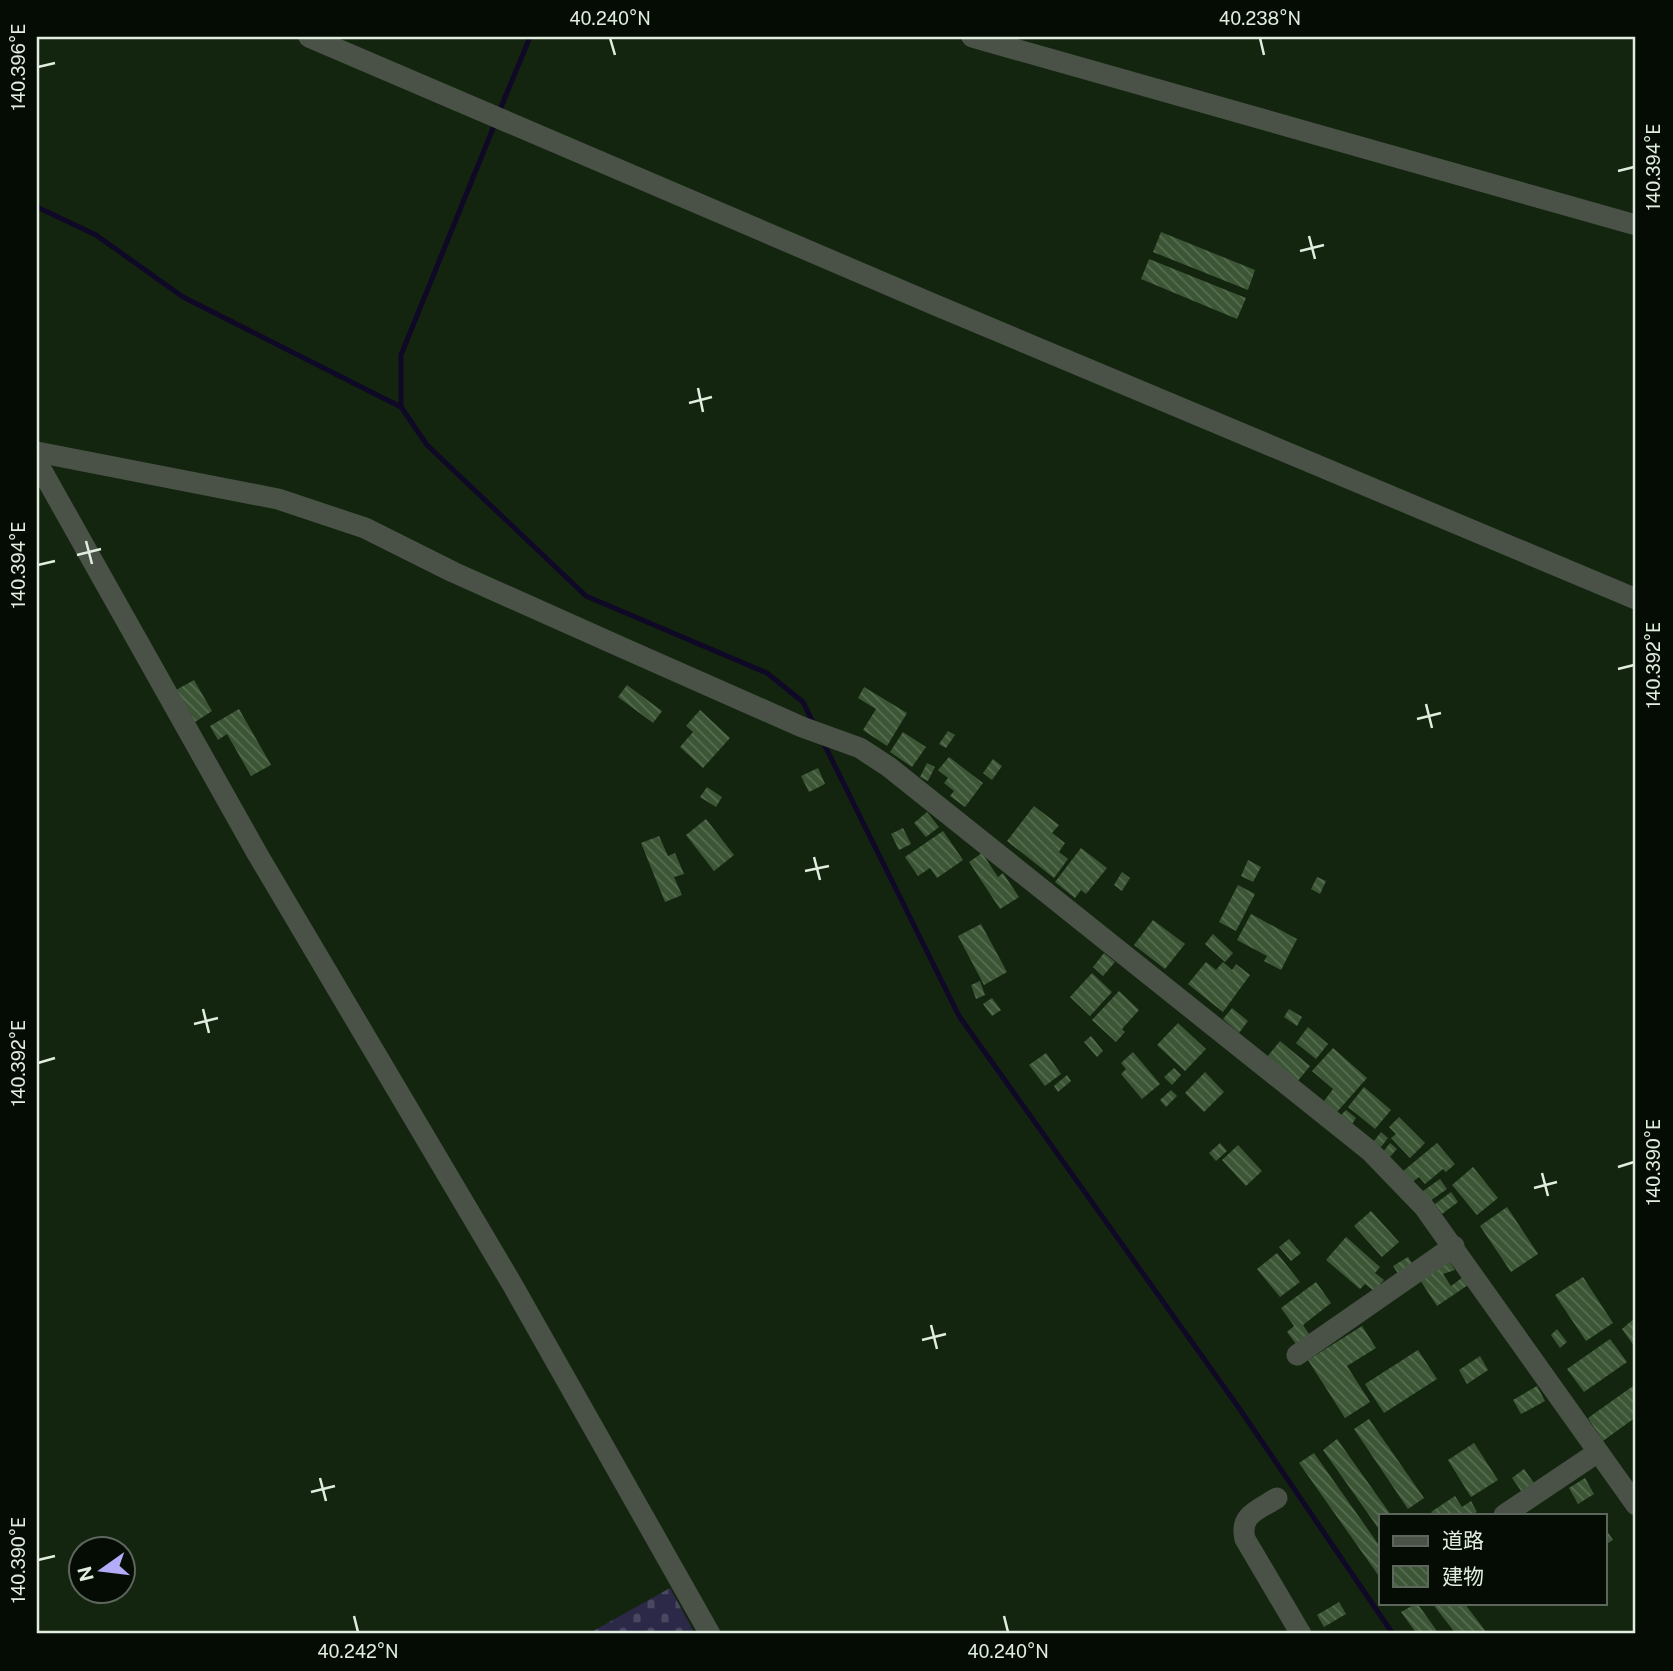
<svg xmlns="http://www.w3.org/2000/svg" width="1673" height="1671" viewBox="0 0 1673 1671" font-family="'Public Sans','Noto Sans JP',sans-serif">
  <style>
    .cemetery { fill: url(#cemetery-stones) }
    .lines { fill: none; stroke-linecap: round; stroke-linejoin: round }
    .stream { stroke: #0f0826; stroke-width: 5 }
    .building { fill: url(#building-back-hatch) }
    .minor { stroke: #4a5248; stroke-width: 21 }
    .ticks { fill: none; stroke: #e1eddf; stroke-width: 2.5 }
    .neatline { fill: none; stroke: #e1eddf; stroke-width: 2.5 }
    .ticks-label { font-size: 18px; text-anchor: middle; fill: #e1eddf }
  </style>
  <defs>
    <pattern id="cemetery-stones" width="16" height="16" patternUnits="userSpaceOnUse" patternTransform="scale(1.75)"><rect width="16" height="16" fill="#2c2847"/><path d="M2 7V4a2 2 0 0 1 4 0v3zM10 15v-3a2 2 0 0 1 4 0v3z" fill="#4a4861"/></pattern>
    <pattern id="building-back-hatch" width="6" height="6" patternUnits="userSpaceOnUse" patternTransform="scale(1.75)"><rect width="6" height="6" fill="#3b5535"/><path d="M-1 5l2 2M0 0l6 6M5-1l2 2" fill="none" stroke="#576e52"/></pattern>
  </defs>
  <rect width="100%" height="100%" fill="#13250f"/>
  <!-- cemetery -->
  <polygon class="cemetery" points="670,1588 695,1634 588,1634"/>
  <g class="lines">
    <!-- stream -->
    <g class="stream">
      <polyline points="499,112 530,37"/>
      <polyline points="496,121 401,355 401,407 427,445 586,596 767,673 803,702 814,724"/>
      <polyline points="37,207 96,235 183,297 401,407"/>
      <polyline points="823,742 959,1016 1239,1408 1393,1634"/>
    </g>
  </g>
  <!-- building -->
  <g class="building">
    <polygon points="1161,232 1255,270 1248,290 1153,252"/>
    <polygon points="1149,259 1246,298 1237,319 1141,279"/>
    <polygon points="194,680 212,711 195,722 176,690"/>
    <polygon points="627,685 662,711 653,723 618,697"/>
    <polygon points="864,687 907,713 887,746 863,730 876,709 858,698"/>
    <polygon points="239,709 271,765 251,776 227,734 218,740 210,726"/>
    <polygon points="700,710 730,738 703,768 680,747 693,732 686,726"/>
    <polygon points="948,731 955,735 946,748 939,744"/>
    <polygon points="903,732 926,747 912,767 890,752"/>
    <polygon points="949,757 983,783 965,807 950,796 954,791 944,783 948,778 938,770"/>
    <polygon points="993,759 1002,766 992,780 983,773"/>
    <polygon points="927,763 935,767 928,781 920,777"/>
    <polygon points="818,768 825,784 809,792 801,776"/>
    <polygon points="707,787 722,797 716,807 700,797"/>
    <polygon points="1034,806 1059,825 1052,833 1065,843 1059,852 1068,859 1054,878 1007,841"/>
    <polygon points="927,812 939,827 926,837 914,823"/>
    <polygon points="706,819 734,855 714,871 686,835"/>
    <polygon points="903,828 911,844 899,850 891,834"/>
    <polygon points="943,831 963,860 937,878 930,868 918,876 905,857"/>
    <polygon points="659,836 668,856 675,853 684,874 674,877 682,895 665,902 641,843"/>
    <polygon points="1081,848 1107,868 1086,894 1081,890 1075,898 1055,882"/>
    <polygon points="982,853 998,877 1003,873 1019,897 1000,909 969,862"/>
    <polygon points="1248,860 1261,867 1253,882 1241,876"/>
    <polygon points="1122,872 1130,878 1122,891 1114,885"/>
    <polygon points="1317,877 1326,881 1320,894 1311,889"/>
    <polygon points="1238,885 1255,894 1236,931 1219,922"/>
    <polygon points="1251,914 1297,939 1281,970 1264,961 1267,956 1237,940"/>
    <polygon points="1153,920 1185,944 1165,969 1134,945"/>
    <polygon points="981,924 1007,972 984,985 958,936"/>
    <polygon points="1213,934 1233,953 1225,962 1205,944"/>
    <polygon points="1104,953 1115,962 1103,976 1093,967"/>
    <polygon points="1206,962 1216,970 1223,962 1232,970 1236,964 1250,975 1223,1012 1188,984"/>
    <polygon points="1092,973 1112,992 1090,1016 1070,997"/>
    <polygon points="980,981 985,995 976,999 971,985"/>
    <polygon points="1119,991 1139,1010 1122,1029 1125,1032 1116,1042 1092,1020"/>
    <polygon points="992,998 1001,1010 992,1016 983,1004"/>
    <polygon points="1232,1008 1248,1021 1239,1033 1223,1019"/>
    <polygon points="1289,1009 1302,1017 1297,1026 1284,1017"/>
    <polygon points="1178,1023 1206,1049 1185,1071 1157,1045"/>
    <polygon points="1308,1027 1328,1044 1316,1059 1296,1043"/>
    <polygon points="1091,1036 1103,1051 1097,1057 1084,1042"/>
    <polygon points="1280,1041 1310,1066 1297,1082 1267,1057"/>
    <polygon points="1333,1048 1367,1078 1337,1112 1324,1101 1333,1089 1312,1071"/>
    <polygon points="1133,1052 1160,1084 1142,1099 1121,1074 1126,1069 1121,1063"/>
    <polygon points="1046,1053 1061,1074 1045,1086 1029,1065"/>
    <polygon points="1174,1068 1181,1075 1172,1085 1164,1077"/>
    <polygon points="1205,1072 1224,1092 1204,1112 1185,1093"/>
    <polygon points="1067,1075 1071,1081 1058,1092 1054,1086"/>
    <polygon points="1364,1087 1391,1110 1375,1129 1348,1107"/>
    <polygon points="1171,1090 1177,1096 1166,1107 1160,1100"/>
    <polygon points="1346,1110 1356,1118 1352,1124 1341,1115"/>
    <polygon points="1399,1117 1425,1143 1410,1158 1391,1138 1396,1134 1389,1127"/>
    <polygon points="1381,1132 1388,1138 1381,1147 1374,1141"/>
    <polygon points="1220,1143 1227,1151 1216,1161 1209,1153"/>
    <polygon points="1390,1143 1397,1149 1389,1158 1382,1153"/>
    <polygon points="1437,1143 1455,1164 1446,1172 1443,1169 1425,1184 1419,1177 1411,1183 1402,1172"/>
    <polygon points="1238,1145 1262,1171 1246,1186 1222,1160"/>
    <polygon points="1473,1167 1498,1198 1477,1215 1452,1185"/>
    <polygon points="1440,1179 1447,1189 1430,1201 1423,1191"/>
    <polygon points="1451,1192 1458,1202 1442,1214 1435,1204"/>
    <polygon points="1507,1207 1538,1254 1511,1272 1480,1226"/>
    <polygon points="1371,1211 1399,1242 1382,1257 1354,1226"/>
    <polygon points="1346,1237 1380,1267 1375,1273 1384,1280 1374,1291 1365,1284 1360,1289 1326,1260"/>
    <polygon points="1289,1239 1301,1253 1291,1261 1279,1247"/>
    <polygon points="1277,1253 1300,1282 1280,1297 1257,1269"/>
    <polygon points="1408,1257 1414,1266 1399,1275 1393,1266"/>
    <polygon points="1449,1260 1455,1270 1443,1274 1451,1286 1463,1277 1468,1285 1437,1306 1420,1280"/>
    <polygon points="1583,1277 1613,1323 1586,1341 1555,1295"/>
    <polygon points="1316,1282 1331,1303 1303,1325 1309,1334 1296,1344 1287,1332 1294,1326 1281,1308"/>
    <polygon points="1636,1317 1636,1344 1634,1346 1622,1329"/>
    <polygon points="1362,1326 1376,1348 1347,1366 1370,1402 1345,1418 1308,1360"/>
    <polygon points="1557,1329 1567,1342 1560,1348 1551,1335"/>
    <polygon points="1610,1339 1627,1362 1584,1392 1567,1369"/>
    <polygon points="1418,1350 1437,1379 1384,1413 1365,1384"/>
    <polygon points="1480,1356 1488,1370 1467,1384 1459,1370"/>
    <polygon points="1537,1386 1545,1401 1521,1414 1513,1400"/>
    <polygon points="1633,1386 1636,1390 1636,1417 1603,1441 1588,1418"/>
    <polygon points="1369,1419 1424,1498 1408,1509 1354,1429"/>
    <polygon points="1337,1439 1391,1515 1381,1515 1381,1532 1323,1450"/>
    <polygon points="1474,1443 1498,1480 1471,1497 1448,1460"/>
    <polygon points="1314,1453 1381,1548 1381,1579 1299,1463"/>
    <polygon points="1524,1469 1536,1486 1524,1495 1512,1478"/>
    <polygon points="1585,1478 1594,1494 1578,1504 1569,1488"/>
    <polygon points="1455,1496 1462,1507 1471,1501 1477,1512 1472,1515 1434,1515 1431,1512"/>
    <polygon points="1605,1528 1613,1540 1605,1545"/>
    <polygon points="1339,1602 1346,1614 1324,1627 1317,1615"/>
    <polygon points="1417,1603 1439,1634 1417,1634 1401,1612"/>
    <polygon points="1432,1603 1464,1603 1487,1633 1456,1634"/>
  </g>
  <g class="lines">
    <!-- minor -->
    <g class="minor">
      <polyline points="309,37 933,304 1636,599"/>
      <polyline points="972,37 1636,225"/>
      <polyline points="37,452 278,499 365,528 453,572 621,647 802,727 860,748 889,767 1370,1151 1424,1207 1636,1505"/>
      <polyline points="37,462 258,855 512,1284 710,1634"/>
      <polyline points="1297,1355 1454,1246"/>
      <path d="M1277 1498C1258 1510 1239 1515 1245 1539L1301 1634"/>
      <polyline points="1504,1515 1598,1452"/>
    </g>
  </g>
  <!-- ticks -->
  <path class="ticks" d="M610 38 615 55M1260 38 1264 55M38 67 55 63M1618 171 1634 167M1309 236 1315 259M1300 251 1324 245M698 388 703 412M689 403 712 397M86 541 92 564M77 555 101 549M38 565 55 561M1618 669 1634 665M1426 704 1432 728M1417 719 1441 713M814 857 820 880M805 871 829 866M203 1009 209 1033M194 1024 218 1018M38 1063 55 1058M1618 1167 1634 1162M1542 1173 1548 1196M1534 1188 1557 1182M931 1325 937 1349M922 1340 946 1334M320 1478 326 1501M311 1492 335 1486M38 1560 55 1556M354 1616 358 1632M1004 1616 1008 1632"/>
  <!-- border -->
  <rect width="1673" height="1671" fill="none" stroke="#050c04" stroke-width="77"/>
  <!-- legend -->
  <rect x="1379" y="1514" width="228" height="91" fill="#050c04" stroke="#5d665c" stroke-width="2"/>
  <rect x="1393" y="1536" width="35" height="10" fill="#4a5248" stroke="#5d665c" stroke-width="2"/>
  <text x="1442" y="1548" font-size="21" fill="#e1eddf">道路</text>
  <rect x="1393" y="1566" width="35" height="21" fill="url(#building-back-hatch)" stroke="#5d665c" stroke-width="2"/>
  <text x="1442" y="1584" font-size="21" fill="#e1eddf">建物</text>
  <!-- north arrow -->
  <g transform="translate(102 1570) rotate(256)"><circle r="33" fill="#050c04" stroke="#5d665c" stroke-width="2"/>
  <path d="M0-5L12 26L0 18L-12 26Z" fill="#b4acf9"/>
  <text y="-10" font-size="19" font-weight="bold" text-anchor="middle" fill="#e1eddf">N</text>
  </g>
  <rect x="38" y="38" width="1596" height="1594" class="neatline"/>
  <g class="ticks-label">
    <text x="610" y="25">40.240°N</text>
    <text x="1260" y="25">40.238°N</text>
    <text transform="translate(19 67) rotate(-90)" y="6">140.396°E</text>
    <text transform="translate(1654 167) rotate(-90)" y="6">140.394°E</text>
    <text transform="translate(19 565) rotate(-90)" y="6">140.394°E</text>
    <text transform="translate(1654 665) rotate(-90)" y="6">140.392°E</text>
    <text transform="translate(19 1063) rotate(-90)" y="6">140.392°E</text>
    <text transform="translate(1654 1162) rotate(-90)" y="6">140.390°E</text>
    <text transform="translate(19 1560) rotate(-90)" y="6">140.390°E</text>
    <text x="358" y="1658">40.242°N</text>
    <text x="1008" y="1658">40.240°N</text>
  </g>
</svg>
